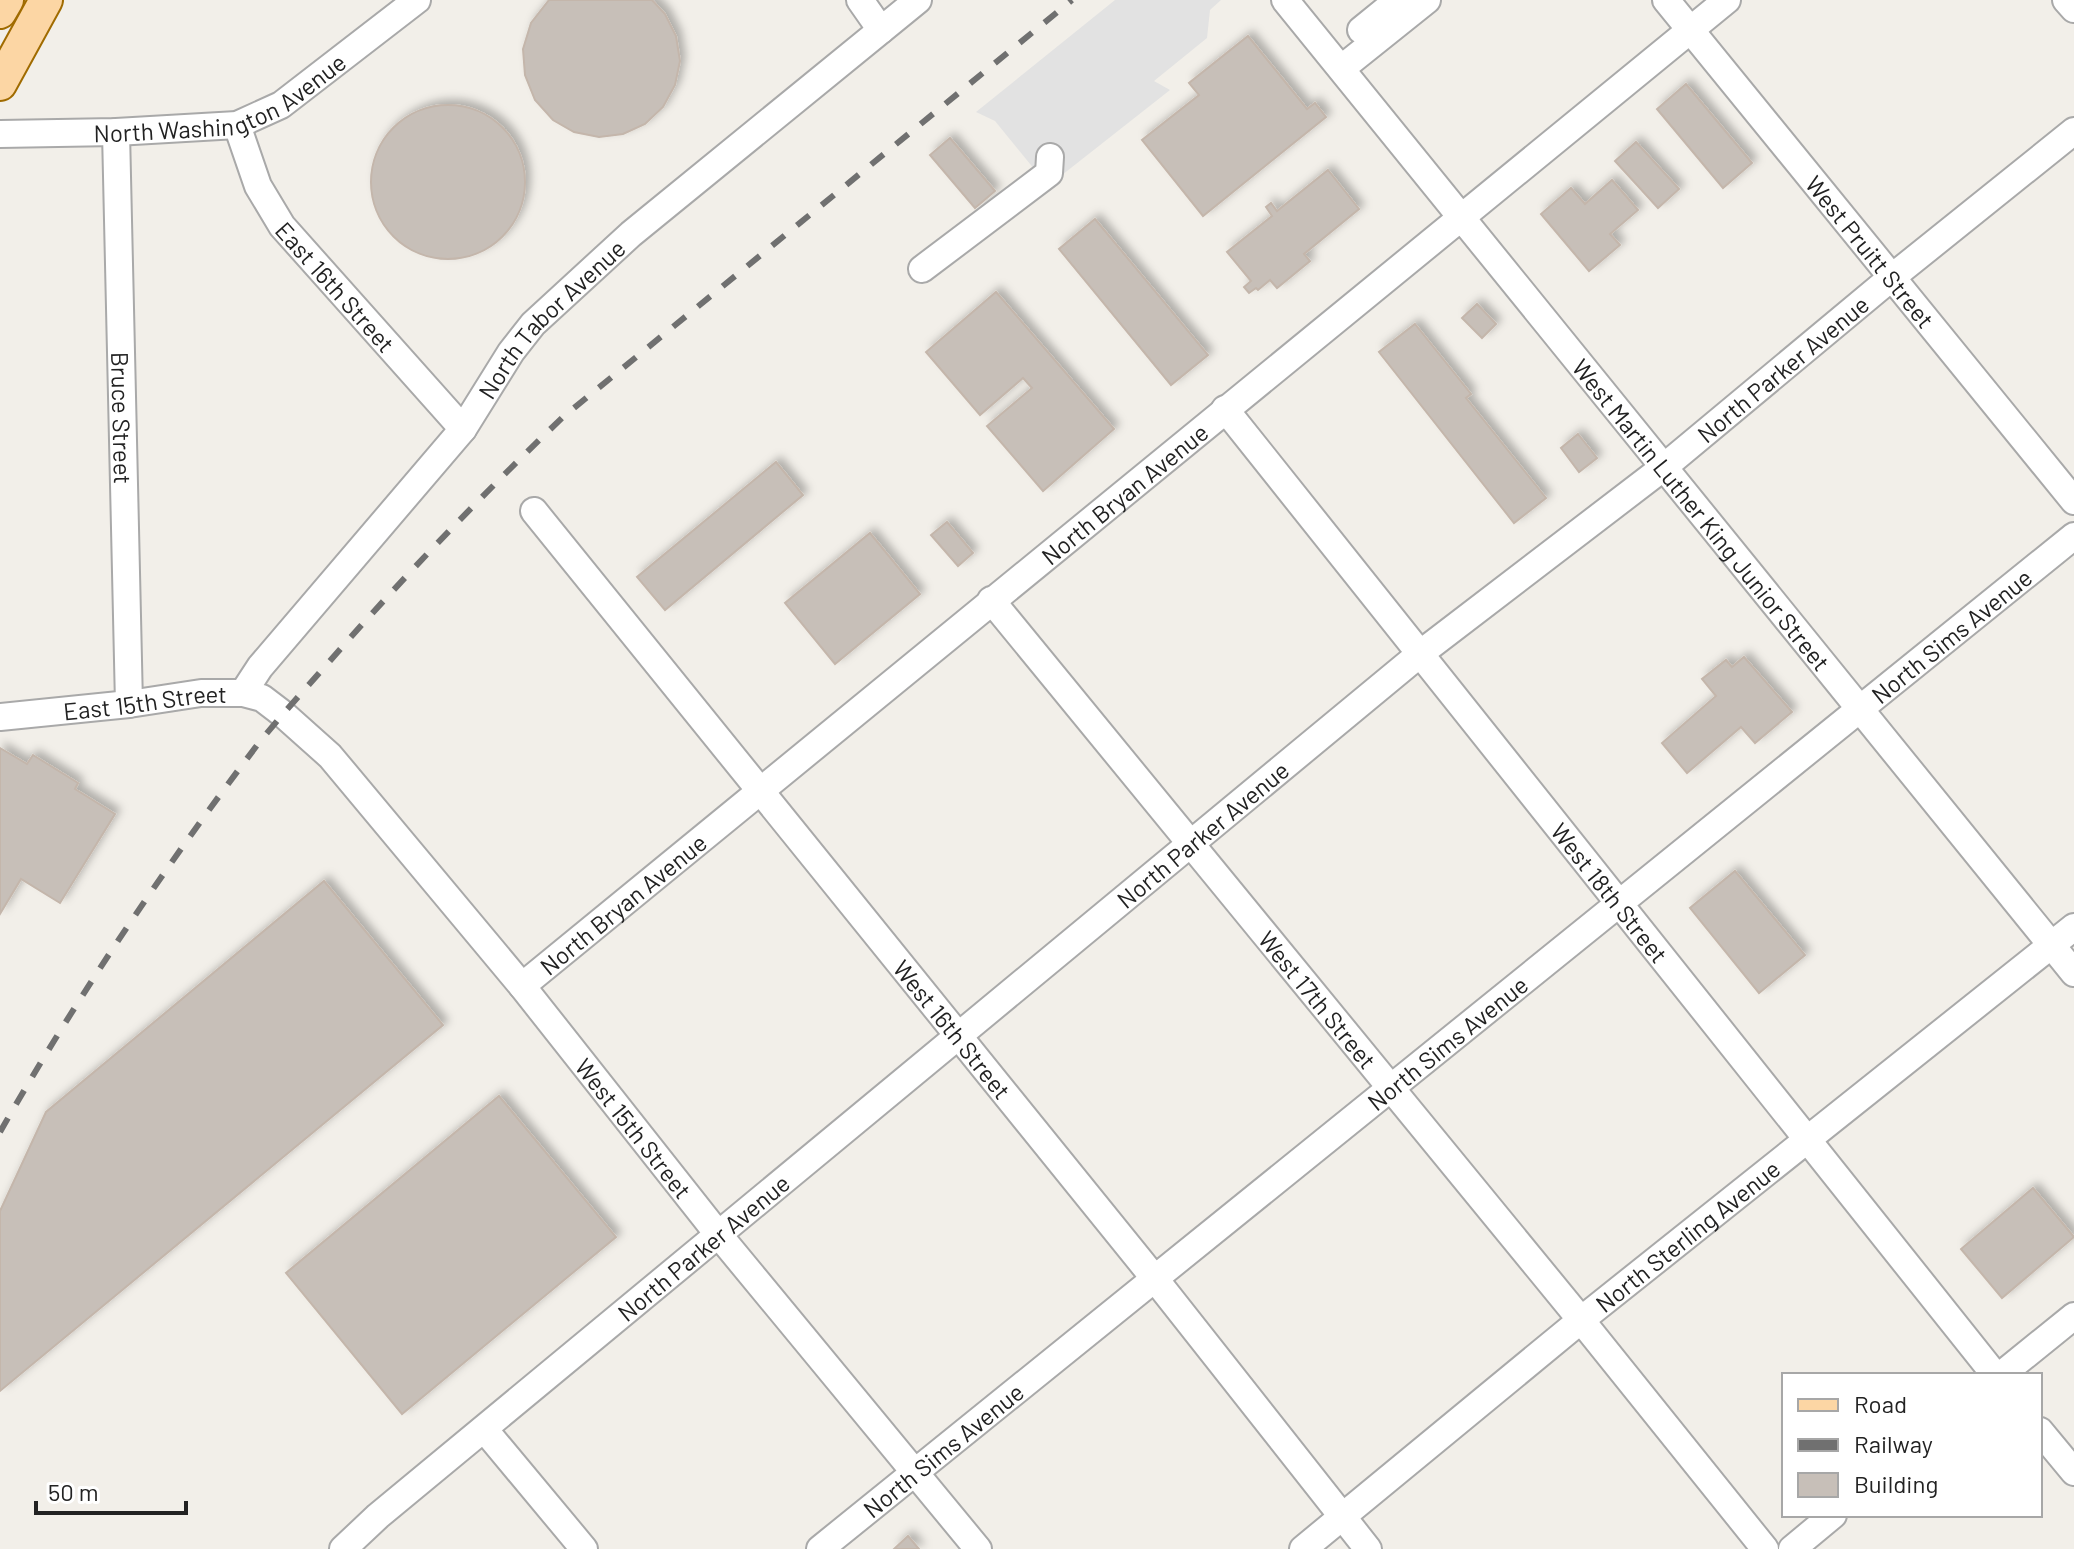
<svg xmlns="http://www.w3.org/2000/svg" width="2074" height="1549" viewBox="0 0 2074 1549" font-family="Barlow,sans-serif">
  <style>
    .parking { fill: #e2e2e2 }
    .building { fill: #c7bfb8; stroke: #c4b6ab; stroke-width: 2; filter: url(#shadow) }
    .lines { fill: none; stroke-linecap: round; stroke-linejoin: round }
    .minor-casing { stroke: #a9a9a9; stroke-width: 30 }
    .major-casing { stroke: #a06b00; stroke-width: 36 }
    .minor { stroke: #fff; stroke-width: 26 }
    .major { stroke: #fcd6a4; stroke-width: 32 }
    .rail { stroke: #707070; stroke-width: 6; stroke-dasharray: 16 16; stroke-linecap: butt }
    .labels { text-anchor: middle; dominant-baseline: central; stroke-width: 6; stroke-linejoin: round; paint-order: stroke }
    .street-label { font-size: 24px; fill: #222; stroke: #fff }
  </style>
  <defs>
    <filter id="shadow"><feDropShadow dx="5" dy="-5" stdDeviation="4" flood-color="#0004"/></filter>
  </defs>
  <rect width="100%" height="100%" fill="#f2efe9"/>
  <!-- parking -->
  <polygon class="parking" points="1115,0 1221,0 1210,10 1207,38 1154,81 1170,90 1048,186 995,121 976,112"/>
  <!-- building -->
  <g class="building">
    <polygon points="549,0 652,0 665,14 676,36 680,61 675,85 663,107 645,124 623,134 599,137 574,132 553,120 535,100 525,75 523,49 531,23"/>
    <polygon points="1248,36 1307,109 1315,103 1326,117 1203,216 1142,140 1199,95 1189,83"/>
    <polygon points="1686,84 1752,163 1723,188 1657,109"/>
    <circle cx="448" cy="182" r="77"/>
    <polygon points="950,138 995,191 975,208 930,155"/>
    <polygon points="1636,142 1679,189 1658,208 1615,161"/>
    <polygon points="1328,170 1359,209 1304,254 1310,261 1277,288 1270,280 1258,290 1256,288 1249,293 1244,287 1251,281 1227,252 1272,216 1266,207 1271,203 1277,211"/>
    <polygon points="1612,180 1638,210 1610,234 1620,245 1589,271 1541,214 1571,188 1585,204"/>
    <polygon points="1095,219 1208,355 1171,385 1059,249"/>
    <polygon points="996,292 1114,429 1043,491 987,426 1032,388 1023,378 980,415 926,352"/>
    <polygon points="1477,304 1496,324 1482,338 1462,318"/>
    <polygon points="1415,324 1471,394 1466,398 1546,498 1514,523 1379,352"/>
    <polygon points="1578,434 1597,458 1579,472 1561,448"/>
    <polygon points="776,462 803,495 665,610 637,577"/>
    <polygon points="947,522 973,553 958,566 931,535"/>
    <polygon points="870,533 920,594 835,664 785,603"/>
    <polygon points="1744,657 1792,712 1755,743 1741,727 1687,773 1662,743 1716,696 1702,679 1726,660 1732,667"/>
    <polygon points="0,748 27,764 33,755 78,783 75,789 115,814 60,903 21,879 0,914"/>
    <polygon points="1735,871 1805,955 1759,993 1690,908"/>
    <polygon points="324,881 443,1025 0,1391 0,1211 46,1112"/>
    <polygon points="499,1096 616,1237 402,1414 286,1273"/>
    <polygon points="2033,1188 2074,1237 2002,1298 1961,1249"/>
    <polygon points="908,1536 919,1549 894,1549"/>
  </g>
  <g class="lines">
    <!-- minor casing -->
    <g class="minor-casing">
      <g id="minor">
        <polyline points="860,0 881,30"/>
        <path id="s1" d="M1285 0 2074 973"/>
        <path id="s2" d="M1666 0 2074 501"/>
        <polyline points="2066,0 2074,9"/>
        <polyline points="1361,30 1398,0"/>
        <polyline points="1342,68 1427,0"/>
        <path id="s3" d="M237 125 258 186 282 226 463 429"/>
        <path id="s4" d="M116 132 129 704"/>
        <path id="s5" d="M0 134 116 132 237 125 281 105 417 0"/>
        <polyline points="922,269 1049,173 1050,157"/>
        <path id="s6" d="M1225 409 1995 1375"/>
        <path id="s7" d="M534 511 1155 1279 1368 1549"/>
        <path id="s8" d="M991 600 1581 1320 1765 1549"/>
        <path id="s9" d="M243 693 260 667 463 429 511 352 533 324 631 234 918 0"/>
        <path id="s10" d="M0 717 129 704 201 693H243L262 698 283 714 330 756 522 986 718 1234 978 1549"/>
        <path id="s11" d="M522 986 1727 0"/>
        <polyline points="2001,1375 2074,1316"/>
        <polyline points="484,1429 584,1549"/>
        <polyline points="2040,1431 2074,1472"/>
        <path id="s12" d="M343 1549 378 1516 1421 653 1664 467 1891 278 2074 131"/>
        <path id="s13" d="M820 1549 2074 536"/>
        <path id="s14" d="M1303 1549 1581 1320 2074 927"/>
        <polyline points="1792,1549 1833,1515"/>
      </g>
    </g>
    <!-- major casing -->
    <g class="major-casing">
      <g id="major">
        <polyline points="0,12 7,0"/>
        <polyline points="0,84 46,0"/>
      </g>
    </g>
    <!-- minor -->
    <use href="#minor" class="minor"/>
    <!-- major -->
    <use href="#major" class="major"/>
    <!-- rail -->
    <path class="rail" d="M0 1132C77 997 164 868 258 744 287 708 319 674 349 639 418 562 489 488 563 417L1072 0"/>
  </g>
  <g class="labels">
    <!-- street labels -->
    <g class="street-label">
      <text stroke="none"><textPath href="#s5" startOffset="228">North Washington Avenue</textPath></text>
      <text stroke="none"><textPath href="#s2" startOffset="324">West Pruitt Street</textPath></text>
      <text stroke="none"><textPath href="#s3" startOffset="192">East 16th Street</textPath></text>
      <text stroke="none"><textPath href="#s9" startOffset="486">North Tabor Avenue</textPath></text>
      <text stroke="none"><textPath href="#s12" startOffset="1862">North Parker Avenue</textPath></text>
      <text stroke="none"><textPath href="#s4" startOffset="286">Bruce Street</textPath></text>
      <text stroke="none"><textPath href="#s11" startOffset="778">North Bryan Avenue</textPath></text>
      <text stroke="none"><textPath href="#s1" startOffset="662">West Martin Luther King Junior Street</textPath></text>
      <text stroke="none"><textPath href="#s13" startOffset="1454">North Sims Avenue</textPath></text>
      <text stroke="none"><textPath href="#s10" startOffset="146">East 15th Street</textPath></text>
      <text stroke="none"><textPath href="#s12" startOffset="1118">North Parker Avenue</textPath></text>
      <text stroke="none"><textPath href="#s6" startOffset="618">West 18th Street</textPath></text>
      <text stroke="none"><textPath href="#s11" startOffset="130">North Bryan Avenue</textPath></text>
      <text stroke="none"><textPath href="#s8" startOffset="516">West 17th Street</textPath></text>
      <text stroke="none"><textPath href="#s7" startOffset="666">West 16th Street</textPath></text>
      <text stroke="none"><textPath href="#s13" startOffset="806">North Sims Avenue</textPath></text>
      <text stroke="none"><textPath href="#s10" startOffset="834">West 15th Street</textPath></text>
      <text stroke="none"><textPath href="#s14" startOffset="496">North Sterling Avenue</textPath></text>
      <text stroke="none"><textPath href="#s12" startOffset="470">North Parker Avenue</textPath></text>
      <text stroke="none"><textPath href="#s13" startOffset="158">North Sims Avenue</textPath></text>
    </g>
  </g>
  <!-- legend -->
  <rect x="1782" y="1373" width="260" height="144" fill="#ffffff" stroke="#a7a7a7" stroke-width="2"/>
  <rect x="1798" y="1399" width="40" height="12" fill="#fcd6a4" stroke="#a7a7a7" stroke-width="2"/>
  <text x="1854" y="1413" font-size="24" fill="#222222">Road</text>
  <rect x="1798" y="1439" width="40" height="12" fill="#707070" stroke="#a7a7a7" stroke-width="2"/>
  <text x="1854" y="1453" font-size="24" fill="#222222">Railway</text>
  <rect x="1798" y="1473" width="40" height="24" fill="#c7bfb8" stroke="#a7a7a7" stroke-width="2"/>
  <text x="1854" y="1493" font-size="24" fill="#222222">Building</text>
  <!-- scale -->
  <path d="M36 1501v12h150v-12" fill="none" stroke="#222222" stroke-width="4"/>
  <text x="48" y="1501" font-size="24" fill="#222222" stroke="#ffffff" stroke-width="6" paint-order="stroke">50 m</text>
</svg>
